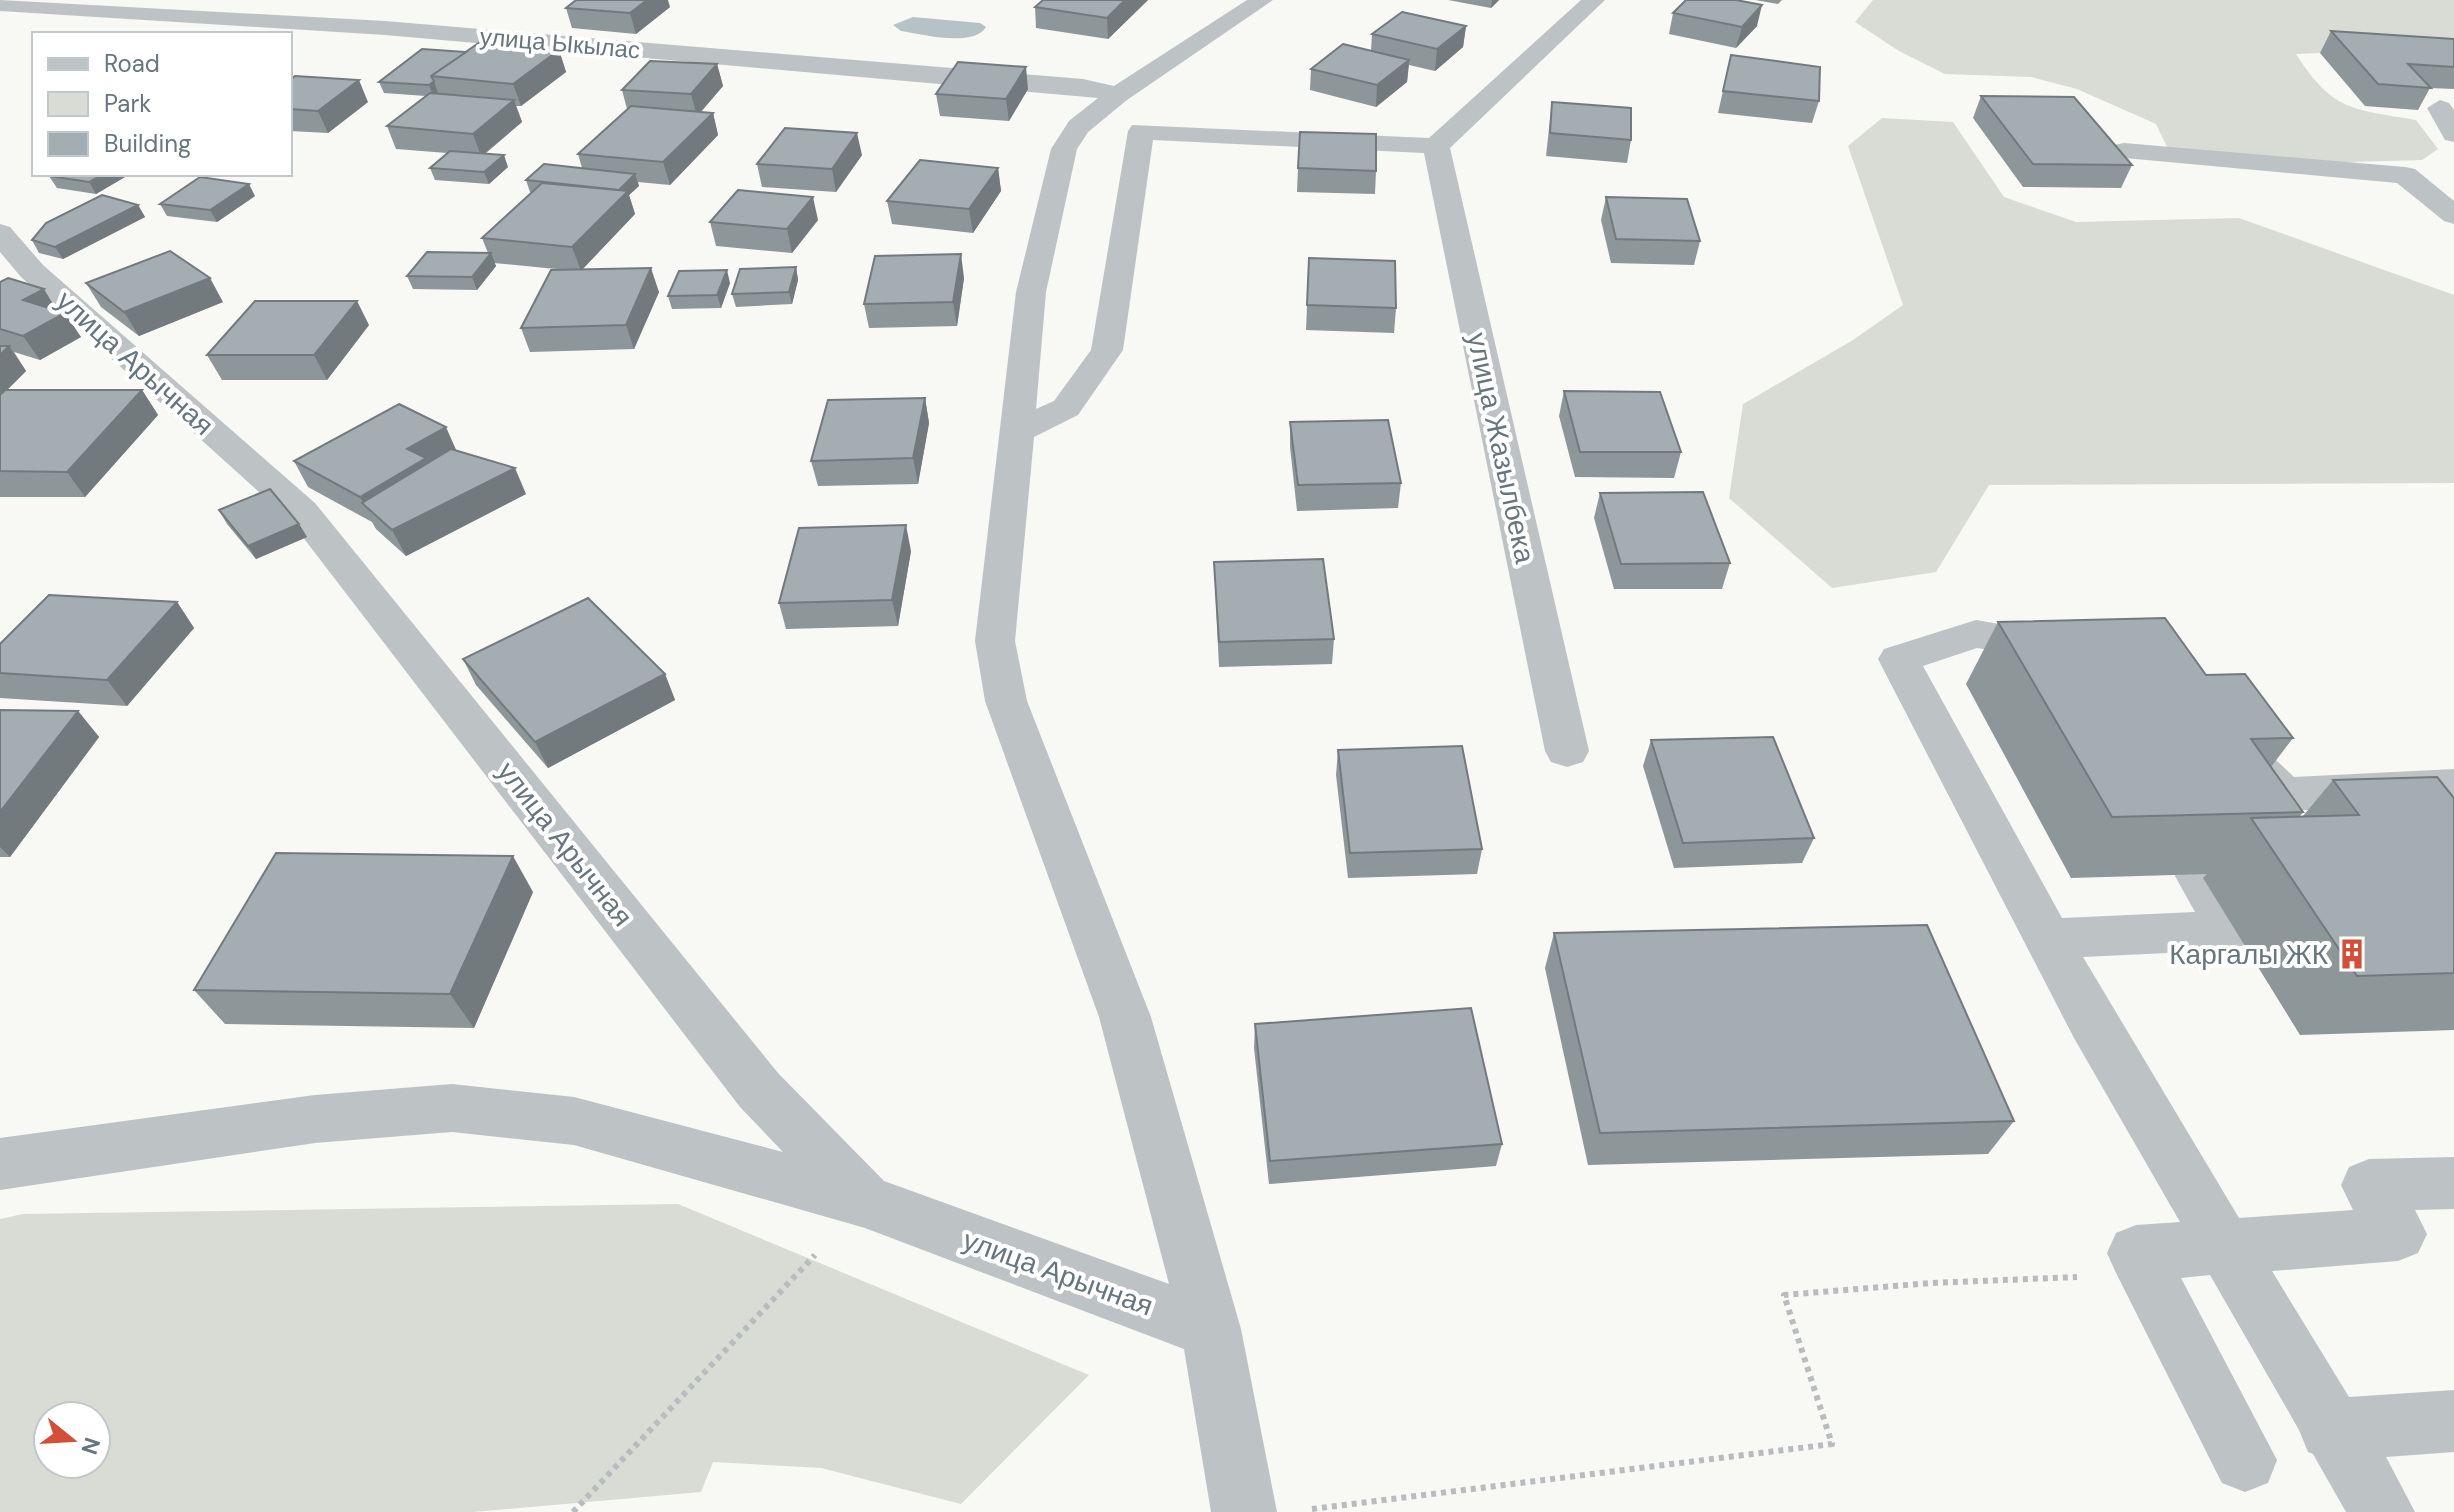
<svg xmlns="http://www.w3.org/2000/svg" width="2454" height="1512" viewBox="0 0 2454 1512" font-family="'DM Sans',sans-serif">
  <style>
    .green { fill: #d8dcd5; fill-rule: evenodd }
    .water { fill: #b6c3c6 }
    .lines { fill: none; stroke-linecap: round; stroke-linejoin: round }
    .path { stroke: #b8bcbe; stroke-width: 6; stroke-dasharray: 5 5; stroke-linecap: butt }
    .minor { fill: #bdc2c5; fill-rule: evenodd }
    .wall { fill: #8d9699 }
    .shaded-wall { fill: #737a7d }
    .building { fill: #a4aeb2; stroke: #737a7d; stroke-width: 2 }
    .labels { text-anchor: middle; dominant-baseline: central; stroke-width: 8; stroke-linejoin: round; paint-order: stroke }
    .far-street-label { font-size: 24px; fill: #65767e; stroke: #fff }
    .street-label { font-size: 28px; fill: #65767e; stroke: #fff }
    .poi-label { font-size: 28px; fill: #65767e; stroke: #fff; text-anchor: end }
  </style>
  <rect width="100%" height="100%" fill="#f8f8f5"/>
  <!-- green -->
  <g class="green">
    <path d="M1873 0H2454V55L2395 50 2296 54C2333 112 2353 109 2416 120L2438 149 2422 160 2312 163 2167 147 2156 124 2077 89 2031 77 1945 74 1899 51 1855 22Z"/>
    <polygon points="1882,118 1953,122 2004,197 2076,222 2239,218 2454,295 2454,483 1989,485 1936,572 1832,588 1729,498 1743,404 1853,340 1903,305 1848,146"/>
    <path d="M678 1204 1089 1375 961 1504 821 1468 713 1462 701 1492 473 1512H0V1219L23 1214ZM96 1416V1464H48V1416Z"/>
  </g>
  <!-- water -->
  <path class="water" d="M913 17 980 23 986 27C973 48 921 34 901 31L893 25Z"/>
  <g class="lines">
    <!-- path -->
    <g class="path">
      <polyline points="1312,1509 1832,1444 1784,1295 1931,1283 2077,1277"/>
      <polyline points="573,1512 815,1255"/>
    </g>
    <!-- minor -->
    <g class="minor">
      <polygon points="0,0 385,21 1083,79 1114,86 1247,0 1273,0 1127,100 1088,132 1077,149 1046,292 1036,409 1054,401 1091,350 1128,131 1132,125 1429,138 1581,0 1605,0 1450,148 1589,751 1583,762 1567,767 1551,762 1545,751 1424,153 1153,140 1123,350 1078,415 1034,437 1015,641 1027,701 1151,1017 1241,1329 1277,1512 1211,1512 1184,1349 865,1228 574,1145 452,1132 315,1143 0,1190 0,1138 315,1095 452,1084 574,1097 783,1152 740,1107 289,519 21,277 0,252 0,224 10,227 43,265 315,503 778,1073 884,1181 1169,1284 1099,1017 985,701 975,641 1016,292 1051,149 1069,121 1098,98 385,35 0,11"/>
      <polygon points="2440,100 2449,103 2454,110 2454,142 2445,140 2427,108"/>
      <polygon points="2124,143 2405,167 2415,169 2454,201 2454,224 2444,221 2397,183 2114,157 2110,151 2114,145"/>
      <path d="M1976 620 2062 635 2068 645 2062 655 2048 659 1977 648 1923 666 2062 918 2195 912 2175 876 2182 863C2212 853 2252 850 2282 860L2289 873 2282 886 2265 892 2234 893 2254 930 2247 944 2230 950 2083 957 2239 1218 2353 1210 2341 1185 2349 1167 2369 1159 2454 1157V1209L2415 1210 2427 1234 2418 1253 2398 1261 2272 1271 2349 1397 2454 1390V1452L2386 1457 2415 1512H2346L2313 1454 2308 1452 2299 1430 2210 1275 2181 1278 2277 1460 2268 1483 2245 1492 2222 1483 2116 1273 2107 1253 2116 1233 2136 1225 2180 1222 2074 1038 1878 659 1884 649Z"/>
      <path d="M2245 741 2261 746 2294 777 2454 769V803L2284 811C2260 803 2236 779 2223 757L2229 746Z"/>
    </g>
  </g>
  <!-- wall -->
  <g class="wall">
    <polygon points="1043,0 1148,0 1108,39 1036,28 1035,7"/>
    <polygon points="1448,0 1499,0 1491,8"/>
    <polygon points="1755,0 1782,0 1778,4"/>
    <polygon points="670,7 636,34 572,28 566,8"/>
    <polygon points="1673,13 1757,26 1736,48 1669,34"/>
    <polygon points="1466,26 1463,47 1435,71 1409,65 1407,82 1376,107 1310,90 1311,69 1371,51 1372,34"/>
    <polygon points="2331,31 2454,39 2454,89 2430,88 2418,110 2365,106 2320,53"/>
    <polygon points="559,50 566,72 521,106 516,106 522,122 485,154 508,167 489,184 435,180 430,168 447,153 396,149 387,126 426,96 384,93 379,82 466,52"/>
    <polygon points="1731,55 1819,101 1812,123 1718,113"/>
    <polygon points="717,64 723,86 701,112 713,113 718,135 670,185 638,182 639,186 629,195 635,214 582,269 659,292 634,349 530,352 521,328 566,270 494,263 496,266 477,290 413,289 407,276 488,253 482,238 533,192 530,192 526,180 582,168 578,154 627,109 622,90"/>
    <polygon points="290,80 368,102 328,133 290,131"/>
    <polygon points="1028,89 1009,121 940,116 936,94"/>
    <polygon points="1981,96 2132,165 2121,188 2023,187 1973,118"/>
    <polygon points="1552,102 1631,140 1627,163 1546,156"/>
    <polygon points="862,155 836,192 762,187 757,164"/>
    <polygon points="998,168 1001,191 973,233 892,224 887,201"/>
    <polygon points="1298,168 1376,171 1375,194 1297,192"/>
    <polygon points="53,174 130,174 96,194 57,188 49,176"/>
    <polygon points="255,196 217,222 167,216 160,204"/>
    <polygon points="1606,197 1700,241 1694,265 1611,263 1601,220"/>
    <polygon points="138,205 145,217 63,259 39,253 32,240"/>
    <polygon points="818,220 792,253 716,246 710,222"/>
    <polygon points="1309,258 1396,308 1394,333 1306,330"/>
    <polygon points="796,267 798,280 792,304 736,307 732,294"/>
    <polygon points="964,278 957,326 869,328 864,304"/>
    <polygon points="0,282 57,310 81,337 40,360 14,352 26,371 7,390 142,390 158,415 85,497 0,497"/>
    <polygon points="86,283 223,302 139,336 101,307"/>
    <polygon points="730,283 721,308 672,309 668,296"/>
    <polygon points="369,325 327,380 222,380 207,355"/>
    <polygon points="1564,391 1681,452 1674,478 1575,477 1559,416"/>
    <polygon points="925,398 929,423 918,484 818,486 811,461"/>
    <polygon points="1290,422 1401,483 1398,508 1297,511 1290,447"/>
    <polygon points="294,461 526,494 406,556 376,529 372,522 308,487"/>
    <polygon points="1600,493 1730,563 1722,589 1614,589 1594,518"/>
    <polygon points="219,510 299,524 307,537 256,559 227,524"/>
    <polygon points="911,551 898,626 786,629 779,603"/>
    <polygon points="1214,562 1334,639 1332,664 1219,667"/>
    <polygon points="177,602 194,628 127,706 0,698 0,644"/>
    <polygon points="1998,622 2293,738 2271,767 2303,812 2300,816 2303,816 2333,780 2454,798 2454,1030 2300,1035 2203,878 2207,874 2071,878 1966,684"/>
    <polygon points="463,659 665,674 675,700 548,768 476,685"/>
    <polygon points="0,710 78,711 99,737 10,857 0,857"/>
    <polygon points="1651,740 1814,838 1802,863 1674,868 1643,766"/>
    <polygon points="1338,750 1482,849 1477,874 1348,878 1336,775"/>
    <polygon points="533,892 474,1028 225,1024 194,990"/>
    <polygon points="1554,933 2014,1121 1988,1154 1588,1165 1545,968"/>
    <polygon points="1255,1024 1502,1144 1496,1166 1269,1184 1254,1048"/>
  </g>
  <!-- shaded-wall -->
  <g class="shaded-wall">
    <polygon points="647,0 668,0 670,7 636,34 630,13"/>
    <polygon points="1125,0 1148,0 1108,39 1107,18"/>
    <polygon points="1492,0 1499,0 1491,8"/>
    <polygon points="1762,5 1757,26 1736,48 1742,27"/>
    <polygon points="1466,26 1463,47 1435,71 1437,49"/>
    <polygon points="559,50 566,72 521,106 513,84"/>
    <polygon points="1409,60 1407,82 1376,107 1377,85"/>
    <polygon points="717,64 723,86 697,116 691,94"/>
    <polygon points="1026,67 1028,89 1009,121 1006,99"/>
    <polygon points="359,80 368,102 328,133 318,111"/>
    <polygon points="434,81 438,93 433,96 429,85"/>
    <polygon points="514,100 522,122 481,156 473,134"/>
    <polygon points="713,113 718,135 670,185 663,162"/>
    <polygon points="857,133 862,155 836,192 832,169"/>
    <polygon points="504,155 508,167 489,184 484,172"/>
    <polygon points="998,168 1001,191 973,233 969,209"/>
    <polygon points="103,174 130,174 96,194 89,182"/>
    <polygon points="635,174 639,186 629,195 635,214 581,271 572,247 619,190"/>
    <polygon points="249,184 255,196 217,222 210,210"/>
    <polygon points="813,197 818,220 792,253 787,229"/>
    <polygon points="138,205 145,217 63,259 55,247"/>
    <polygon points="491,253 496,266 477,290 472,277"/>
    <polygon points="961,254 964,278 957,326 953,302"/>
    <polygon points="796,267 798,280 792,304 789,292"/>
    <polygon points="651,268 659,292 634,349 626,325"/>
    <polygon points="727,270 730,283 721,308 717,295"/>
    <polygon points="210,278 223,302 139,336 124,312"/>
    <polygon points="44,289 59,314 23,300"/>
    <polygon points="357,301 369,325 327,380 314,355"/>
    <polygon points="65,313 81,337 40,360 23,336"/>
    <polygon points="9,346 26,371 0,397 0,355"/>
    <polygon points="142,390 158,415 85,497 67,472"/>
    <polygon points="925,398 929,423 918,484 913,458"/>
    <polygon points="446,427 457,452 364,505 360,497 407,449"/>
    <polygon points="515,468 526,494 406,556 392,530"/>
    <polygon points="299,524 307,537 256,559 248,546"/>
    <polygon points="906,525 911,551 898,626 892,600"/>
    <polygon points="177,602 194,628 127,706 107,680"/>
    <polygon points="665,674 675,700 548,768 535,742"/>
    <polygon points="78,711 99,737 10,857 0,847 0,812"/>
    <polygon points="513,856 533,892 474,1028 450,994"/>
  </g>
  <!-- building -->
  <g class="building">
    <polygon points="576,0 647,0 630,13 566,8"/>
    <polygon points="1043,0 1125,0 1107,18 1035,7"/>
    <polygon points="1686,0 1736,0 1762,5 1742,27 1673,13"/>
    <polygon points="1402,12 1466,26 1437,49 1372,34"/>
    <polygon points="2331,31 2454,39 2454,67 2408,64 2431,88 2378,84"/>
    <polygon points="480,42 559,50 513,84 431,76"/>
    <polygon points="1343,44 1409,60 1377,85 1311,69"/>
    <polygon points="422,49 466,52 431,76 434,81 429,85 379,82"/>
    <polygon points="1731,55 1820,67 1819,101 1723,91"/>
    <polygon points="650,61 717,64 691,94 622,90"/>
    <polygon points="958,62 1026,67 1006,99 936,94"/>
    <polygon points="295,76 359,80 318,111 290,109 290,80"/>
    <polygon points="430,93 514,100 473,134 387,126"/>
    <polygon points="1981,96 2074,97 2132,165 2033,164"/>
    <polygon points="1552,102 1631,108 1631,140 1550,133"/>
    <polygon points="631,106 713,113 663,162 578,154"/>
    <polygon points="785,128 857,133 832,169 757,164"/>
    <polygon points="1300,132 1376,134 1376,171 1298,168"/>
    <polygon points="450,151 504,155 484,172 430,168"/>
    <polygon points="920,160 998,168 969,209 887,201"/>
    <polygon points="544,164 635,174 619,190 526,180"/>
    <polygon points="53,174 103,174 89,182 49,176"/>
    <polygon points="200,177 249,184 210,210 160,204"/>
    <polygon points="542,183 628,191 572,247 482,238"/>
    <polygon points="738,190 813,197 787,229 710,222"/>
    <polygon points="102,195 138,205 55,247 32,240 46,223"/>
    <polygon points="1606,197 1687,199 1700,241 1616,239"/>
    <polygon points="170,251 210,278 124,312 86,283"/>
    <polygon points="427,252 491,253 472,277 407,276"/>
    <polygon points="961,254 953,302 864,304 875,256"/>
    <polygon points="1309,258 1395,261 1396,308 1307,305"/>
    <polygon points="796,267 789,292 732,294 740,269"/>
    <polygon points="651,268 626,325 521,328 551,270"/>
    <polygon points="727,270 717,295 668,296 679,271"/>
    <polygon points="8,278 44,289 23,300 65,313 23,336 0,329 0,282"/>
    <polygon points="255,301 357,301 314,355 207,355"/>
    <polygon points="0,346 9,346 0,355"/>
    <polygon points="5,390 142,390 67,472 0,471 0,395"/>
    <polygon points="1564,391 1660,392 1681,452 1580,452"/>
    <polygon points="925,398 913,458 811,461 828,400"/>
    <polygon points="399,404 446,427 407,449 426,458 360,497 294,461"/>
    <polygon points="1388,420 1401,483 1298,485 1290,422"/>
    <polygon points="451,449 515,468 392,530 362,503"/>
    <polygon points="270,489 299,524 248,546 219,510"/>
    <polygon points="1703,492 1730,563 1621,564 1600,493"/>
    <polygon points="906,525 892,600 779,603 799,528"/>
    <polygon points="1323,559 1334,639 1219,642 1214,562"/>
    <polygon points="49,595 177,602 107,680 0,673 0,644"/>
    <polygon points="588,598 665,674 535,742 463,659"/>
    <polygon points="2165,618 2206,675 2245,674 2293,738 2251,739 2303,812 2112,817 1998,622"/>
    <polygon points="0,710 78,711 0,812"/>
    <polygon points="1773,737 1814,838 1683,843 1651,740"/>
    <polygon points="1462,746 1482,849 1350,853 1338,750"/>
    <polygon points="2437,777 2454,798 2454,973 2357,976 2251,818 2359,815 2333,780"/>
    <polygon points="276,853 513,856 450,994 194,990"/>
    <polygon points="1927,925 2014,1121 1600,1133 1554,933"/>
    <polygon points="1471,1008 1502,1144 1270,1161 1255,1024"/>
  </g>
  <!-- icons -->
  <defs>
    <g id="building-bare" transform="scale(2.4)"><path d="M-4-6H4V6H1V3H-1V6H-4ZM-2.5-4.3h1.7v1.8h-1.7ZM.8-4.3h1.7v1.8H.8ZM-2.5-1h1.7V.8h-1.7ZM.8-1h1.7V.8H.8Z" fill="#d54e38" stroke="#fff" stroke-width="2.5" paint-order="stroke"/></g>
  </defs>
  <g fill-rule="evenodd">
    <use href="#building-bare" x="2352" y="954"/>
  </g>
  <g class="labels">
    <!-- far-street labels -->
    <g class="far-street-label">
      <text transform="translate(560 43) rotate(5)">улица Ыкылас</text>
    </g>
    <!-- street labels -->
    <g class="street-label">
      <text transform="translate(135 363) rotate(42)">улица Арычная</text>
      <text transform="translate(1501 448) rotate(78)">улица Жазылбека</text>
      <text transform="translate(565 844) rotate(52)">улица Арычная</text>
      <text transform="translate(1058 1273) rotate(20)">улица Арычная</text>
    </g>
    <!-- poi labels -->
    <g class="poi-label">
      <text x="2328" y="954">Каргалы ЖК</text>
    </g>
  </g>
  <!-- legend -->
  <rect x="32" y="32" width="260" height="144" fill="#ffffff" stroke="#c1c8cb" stroke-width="2"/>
  <rect x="48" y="58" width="40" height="12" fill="#bdc2c5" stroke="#c1c8cb" stroke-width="2"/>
  <text x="104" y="72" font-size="24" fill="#65767e">Road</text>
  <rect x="48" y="92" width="40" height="24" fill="#d8dcd5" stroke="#c1c8cb" stroke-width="2"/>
  <text x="104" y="112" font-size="24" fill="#65767e">Park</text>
  <rect x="48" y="132" width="40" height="24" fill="#a4aeb2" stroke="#c1c8cb" stroke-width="2"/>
  <text x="104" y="152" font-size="24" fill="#65767e">Building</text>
  <!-- north arrow -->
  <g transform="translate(72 1440) rotate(108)"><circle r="38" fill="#ffffff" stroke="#c1c8cb" stroke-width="2"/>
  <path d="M0-6L14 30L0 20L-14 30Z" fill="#d54e38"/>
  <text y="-12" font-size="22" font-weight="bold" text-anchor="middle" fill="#65767e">N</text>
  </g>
</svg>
